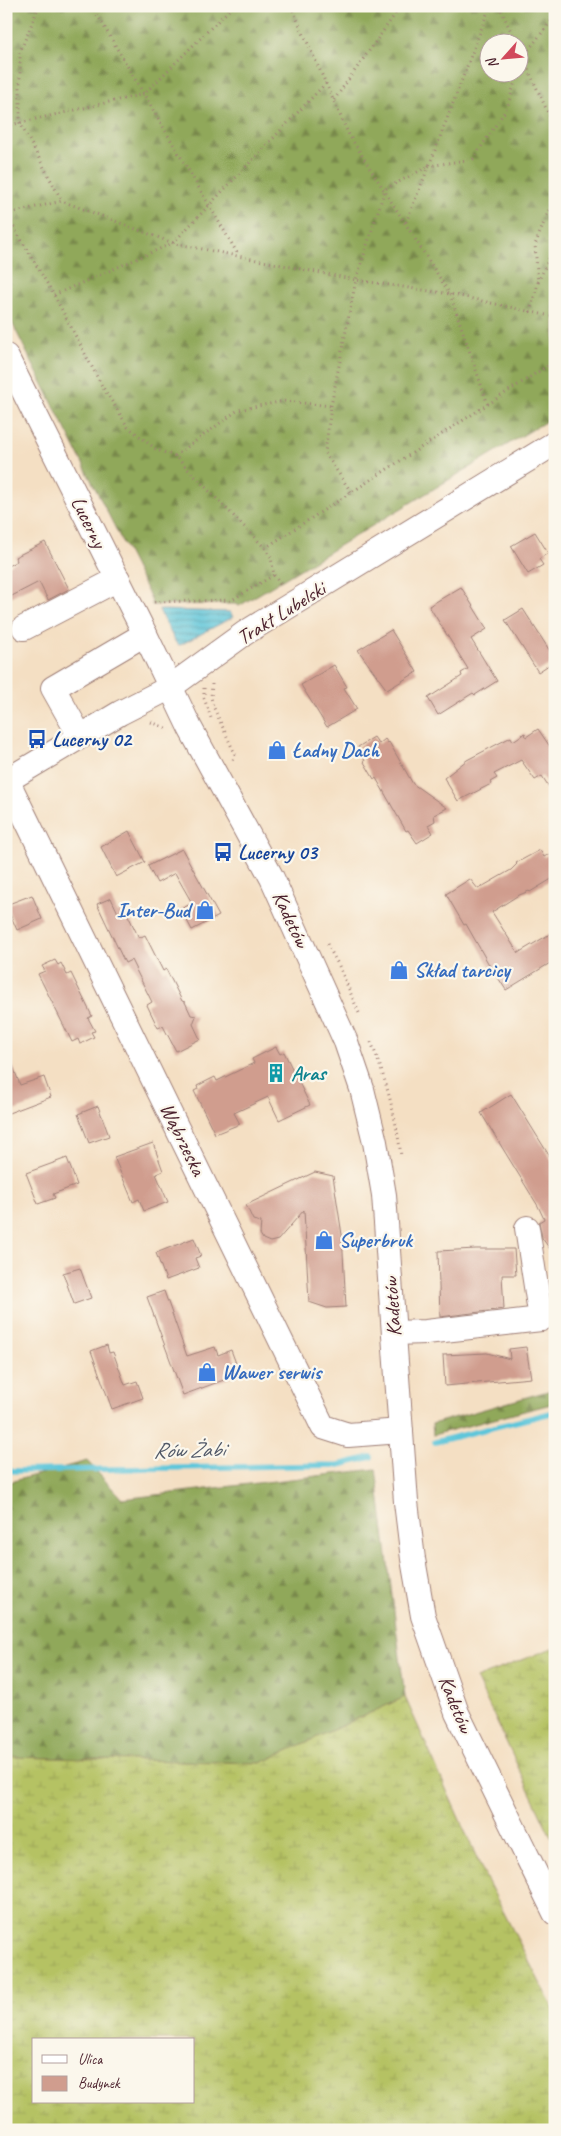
<svg xmlns="http://www.w3.org/2000/svg" width="561" height="2136" viewBox="0 0 561 2136" font-family="Caveat,sans-serif">
  <style>
    .forest { fill: url(#forest-firs); stroke: #6d6442; fill-rule: evenodd }
    .wetland { fill: url(#wetland-marsh); stroke: #807048; fill-rule: evenodd }
    .water { fill: url(#water-rules); stroke: #547282 }
    .lines { fill: none; stroke-linecap: round; stroke-linejoin: round }
    .stream { stroke: #5ec6da; stroke-width: 5.5 }
    .building { fill: #d09d8e }
    .minor-casing { stroke: #9f7f77; stroke-width: 26 }
    .path { stroke: #9f7f77; stroke-width: 3; stroke-dasharray: 1 4; stroke-linecap: butt }
    .minor { stroke: #fff; stroke-width: 24 }
    .labels { text-anchor: middle; dominant-baseline: central; stroke-width: 4.5; stroke-linejoin: round; paint-order: stroke }
    .street-label { font-size: 21px; fill: #4a1f2b; stroke: #fbf7ec }
    .transit-label { font-size: 21px; font-weight: bold; fill: #164399; stroke: #fbf7ec; text-anchor: start }
    .shop-label { font-size: 21px; font-weight: bold; fill: #366cbe; stroke: #fbf7ec; text-anchor: start }
    .culture-label { font-size: 21px; font-weight: bold; fill: #0d838f; stroke: #fbf7ec; text-anchor: start }
    .water-label { font-size: 22px; font-style: italic; fill: #515968; stroke: #fbf7ec }
  </style>
  <defs>
    <pattern id="forest-firs" width="22" height="20" patternUnits="userSpaceOnUse" patternTransform="scale(1.25)"><rect width="22" height="20" fill="#90a85a"/><path d="M5 1l3.5 6h-7zM16 11l3.5 6h-7z" fill="#78884b"/></pattern>
    <pattern id="wetland-marsh" width="20" height="14" patternUnits="userSpaceOnUse" patternTransform="scale(1.25)"><rect width="20" height="14" fill="#b5c264"/><path d="M1 5h8M5 5V1M11 12h8M15 12V8" fill="none" stroke="#9da657"/></pattern>
    <pattern id="water-rules" width="6" height="5" patternUnits="userSpaceOnUse" patternTransform="scale(1.25)"><rect width="6" height="5" fill="#5ec6da"/><path d="M0 2.5h6" fill="none" stroke="#50a0b1"/></pattern>
  </defs>
  <rect width="100%" height="100%" fill="#fbf7ec"/>
  <filter id="ink" filterUnits="userSpaceOnUse"><feTurbulence type="fractalNoise" baseFrequency=".02" numOctaves="2"/><feDisplacementMap in="SourceGraphic" scale="10" xChannelSelector="R" yChannelSelector="G"/><feConvolveMatrix kernelMatrix="1 2 1 2 8 2 1 2 1" color-interpolation-filters="sRGB"/></filter>
  <filter id="wash" filterUnits="userSpaceOnUse"><feTurbulence type="fractalNoise" baseFrequency=".0096" numOctaves="4" result="noise"/><feDisplacementMap in="SourceGraphic" scale="20" xChannelSelector="R" yChannelSelector="G"/><feGaussianBlur stdDeviation="1.12" result="paint"/><feColorMatrix in="noise" values="0 0 0 0 0 0 0 0 0 0 0 0 0 0 0 0 0 1.4 0 .05"/><feComposite in="paint" operator="in"/></filter>
  <g filter="url(#wash)">
    <rect width="100%" height="100%" fill="#f4dfc3"/>
    <!-- forest -->
    <g class="forest">
      <path d="M6 6H555V416L239 606 235 604 152 605 151 599 6 311ZM488 42H518V72H488Z"/>
      <polygon points="555,1389 555,1403 433,1435 432,1424"/>
      <polygon points="87,1461 122,1499 376,1469 405,1697 261,1763 6,1757 6,1483"/>
    </g>
    <!-- wetland -->
    <g class="wetland">
      <polygon points="555,1647 555,1845 476,1678"/>
      <path d="M405 1697 484 1874 555 2012V2130H6V1757L261 1763ZM34 2040H194V2102H34Z"/>
    </g>
    <!-- water -->
    <polygon class="water" points="159,610 230,612 233,617 180,645 176,643"/>
    <g class="lines">
      <!-- stream -->
      <g class="stream">
        <polyline points="435,1442 555,1412"/>
        <polyline points="6,1471 339,1465 371,1457"/>
      </g>
    </g>
    <g id="blocks">
      <!-- building -->
      <g class="building">
        <polygon points="535,532 548,553 539,559 543,565 528,574 511,546"/>
        <polygon points="45,542 69,589 48,600 39,582 6,599 6,567 17,561 15,557"/>
        <polygon points="461,587 487,629 471,639 497,681 475,695 473,693 438,715 428,698 462,676 461,673 468,669 429,606"/>
        <polygon points="523,609 555,659 555,661 538,672 505,620"/>
        <polygon points="391,630 417,672 387,690 358,650"/>
        <polygon points="334,665 347,687 344,688 357,709 327,727 301,685"/>
        <polygon points="538,729 555,754 555,796 542,776 535,780 521,760 494,774 497,778 490,782 491,784 458,801 444,778 467,760 511,737 513,741 525,733 526,737"/>
        <polygon points="374,737 379,744 385,739 388,743 389,742 413,784 447,808 434,815 435,821 428,825 433,833 417,843 408,830 406,831 376,778 374,779 364,762 365,761 358,747"/>
        <polygon points="129,831 145,862 116,877 101,847"/>
        <polygon points="182,849 219,916 192,930 181,909 192,903 175,873 157,883 148,866"/>
        <polygon points="540,850 544,857 555,851 555,877 530,892 529,891 517,896 492,912 518,953 555,931 555,960 506,990 497,976 496,977 466,924 464,925 446,894 470,879 478,889 511,870 517,864 516,863"/>
        <polygon points="32,895 42,919 17,930 6,905"/>
        <polygon points="111,898 118,913 125,909 139,938 145,935 163,971 166,969 182,1001 185,1002 191,1015 196,1016 193,1024 200,1039 176,1051 163,1026 158,1028 147,1005 152,1002 131,960 125,963 97,904"/>
        <polygon points="55,960 58,965 61,963 67,975 71,973 92,1016 88,1018 95,1031 91,1032 94,1037 80,1044 78,1039 72,1042 38,974 45,971 42,966"/>
        <polygon points="276,1047 280,1054 284,1052 310,1105 279,1120 268,1097 234,1113 240,1124 215,1134 194,1091 198,1089 197,1086 215,1077 217,1081 254,1063 252,1059"/>
        <polygon points="6,1053 8,1053 20,1085 44,1077 51,1097 6,1114"/>
        <polygon points="511,1094 555,1165 555,1256 542,1238 539,1222 544,1219 538,1206 481,1113"/>
        <polygon points="98,1106 109,1136 89,1143 78,1114"/>
        <polygon points="153,1143 163,1171 156,1174 168,1202 144,1211 139,1199 133,1202 114,1157"/>
        <polygon points="67,1158 77,1185 53,1194 55,1198 38,1204 26,1173"/>
        <polygon points="315,1172 333,1176 342,1235 346,1307 327,1308 309,1302 304,1210 278,1240 270,1242 263,1239 260,1234 261,1222 253,1220 246,1205"/>
        <polygon points="194,1238 201,1256 195,1258 199,1268 166,1280 156,1253"/>
        <polygon points="476,1249 514,1249 516,1275 502,1275 504,1309 440,1317 438,1251"/>
        <polygon points="80,1268 91,1298 74,1304 63,1273"/>
        <polygon points="164,1291 187,1356 215,1347 218,1355 231,1350 240,1374 183,1395 147,1297"/>
        <polygon points="107,1345 109,1353 113,1352 125,1385 137,1381 143,1398 112,1409 91,1351"/>
        <polygon points="526,1347 531,1378 445,1386 443,1355 487,1353 510,1359 509,1349"/>
      </g>
    </g>
  </g>
  <g filter="url(#ink)">
    <use href="#blocks" fill-opacity="0" stroke="#9f7f77" stroke-width="1"/>
    <g class="lines">
      <!-- minor casing -->
      <g class="minor-casing">
        <g id="minor">
          <polyline points="6,356 145,634 190,728 272,878 346,1042 362,1089 375,1142 384,1195 406,1502 413,1559 423,1616 457,1713 555,1913"/>
          <polyline points="24,628 118,579"/>
          <polyline points="80,736 53,688 145,634"/>
          <polyline points="7,780 323,1427 348,1435 401,1431"/>
          <polyline points="6,781 120,713 169,688 245,633 555,443"/>
          <polyline points="527,1228 541,1319"/>
          <polyline points="394,1333 426,1332 541,1319 555,1311"/>
        </g>
      </g>
      <!-- path -->
      <g class="path">
        <polyline points="39,6 20,52 20,123 62,201"/>
        <polyline points="92,6 239,256"/>
        <polyline points="291,6 349,135 450,294 488,405"/>
        <polyline points="499,6 516,42"/>
        <polyline points="518,47 555,128"/>
        <polyline points="518,72 523,57 555,16"/>
        <polyline points="334,100 401,6"/>
        <polyline points="6,126 144,94 233,6"/>
        <polyline points="6,214 54,295 102,386 128,427 157,450 175,456 265,548 271,557 274,575 232,600 153,602"/>
        <polyline points="6,214 62,201 173,243 356,280 450,294 555,317"/>
        <polyline points="406,222 429,166 473,159 507,108 518,72"/>
        <polyline points="538,282 555,246"/>
        <polyline points="54,295 173,243 326,83"/>
        <polyline points="530,312 538,283 535,245 555,195"/>
        <polyline points="331,406 356,280 385,189 429,166 490,6"/>
        <polyline points="175,456 238,410 284,401 331,406 325,453 351,492"/>
        <polyline points="265,548 555,361"/>
        <polyline points="274,575 282,587"/>
        <polyline points="212,684 211,697 213,706 235,754 233,760"/>
        <polyline points="204,688 204,698 211,718"/>
        <polyline points="151,722 166,728"/>
        <polyline points="327,944 339,966 359,1013"/>
        <path d="M371 1042C386 1079 396 1117 401 1156"/>
      </g>
      <!-- minor -->
      <use href="#minor" class="minor"/>
    </g>
  </g>
  <!-- icons -->
  <defs>
    <g id="bus-bare" transform="scale(1.5)"><path d="M-5-6H5V4H4V6H2V4H-2V6H-4V4H-5ZM-3.5-4V0h7V-4ZM-3.5 1.2v1.5H-2V1.2ZM2 1.2v1.5H3.5V1.2Z" fill="#1a4fb4" stroke="#fbf7ec" stroke-width="2.5" paint-order="stroke"/></g>
    <g id="shop-bare" transform="scale(1.5)"><path d="M-5-2.5h2.3a2.7 3.5 0 0 1 5.4 0H5L5.5 6h-11ZM-1.5-2.5h3a1.5 2.3 0 0 0-3 0Z" fill="#3f7fe0" stroke="#fbf7ec" stroke-width="2.5" paint-order="stroke"/></g>
    <g id="building-bare" transform="scale(1.5)"><path d="M-4-6H4V6H1V3H-1V6H-4ZM-2.5-4.3h1.7v1.8h-1.7ZM.8-4.3h1.7v1.8H.8ZM-2.5-1h1.7V.8h-1.7ZM.8-1h1.7V.8H.8Z" fill="#0f9aa8" stroke="#fbf7ec" stroke-width="2.5" paint-order="stroke"/></g>
  </defs>
  <g fill-rule="evenodd">
    <use href="#bus-bare" x="37" y="739"/>
    <use href="#shop-bare" x="277" y="750"/>
    <use href="#bus-bare" x="223" y="852"/>
    <use href="#shop-bare" x="205" y="910"/>
    <use href="#shop-bare" x="399" y="970"/>
    <use href="#building-bare" x="276" y="1073"/>
    <use href="#shop-bare" x="324" y="1240"/>
    <use href="#shop-bare" x="207" y="1372"/>
  </g>
  <g class="labels">
    <!-- street labels -->
    <g class="street-label">
      <text transform="translate(89 522) rotate(64)">Lucerny</text>
      <text transform="translate(281 613) rotate(-32)">Trakt Lubelski</text>
      <text transform="translate(291 919) rotate(65)">Kadetów</text>
      <text transform="translate(183 1139) rotate(64)">Wąbrzeska</text>
      <text transform="translate(392 1307) rotate(-94)">Kadetów</text>
      <text transform="translate(456 1704) rotate(68)">Kadetów</text>
    </g>
    <!-- transit labels -->
    <g class="transit-label">
      <text x="52" y="739">Lucerny 02</text>
      <text x="238" y="852">Lucerny 03</text>
    </g>
    <!-- shop labels -->
    <g class="shop-label">
      <text x="292" y="750">Ładny Dach</text>
      <text x="190" y="910" text-anchor="end">Inter-Bud</text>
      <text x="414" y="970">Skład tarcicy</text>
      <text x="339" y="1240">Superbruk</text>
      <text x="222" y="1372">Wawer serwis</text>
    </g>
    <!-- culture labels -->
    <g class="culture-label">
      <text x="291" y="1073">Aras</text>
    </g>
    <!-- water labels -->
    <g class="water-label">
      <text transform="translate(189 1450) rotate(-1)">Rów Żabi</text>
    </g>
  </g>
  <!-- margin -->
  <rect width="561" height="2136" fill="none" stroke="#fbf7ec" stroke-width="25"/>
  <!-- legend -->
  <rect x="32" y="2038" width="162" height="65" fill="#fbf7ec" stroke="#b4a19f"/>
  <rect x="42" y="2055" width="25" height="8" fill="#ffffff" stroke="#b4a19f"/>
  <text x="78" y="2064" font-size="15" fill="#4a1f2b">Ulica</text>
  <rect x="42" y="2076" width="25" height="15" fill="#d09d8e" stroke="#b4a19f"/>
  <text x="78" y="2088" font-size="15" fill="#4a1f2b">Budynek</text>
  <!-- north arrow -->
  <g transform="translate(504 58) rotate(243)"><circle r="24" fill="#fbf7ec" stroke="#b4a19f"/>
  <path d="M0-4L9 19L0 12L-9 19Z" fill="#d1495b"/>
  <text y="-8" font-size="14" font-weight="bold" text-anchor="middle" fill="#4a1f2b">N</text>
  </g>
</svg>
